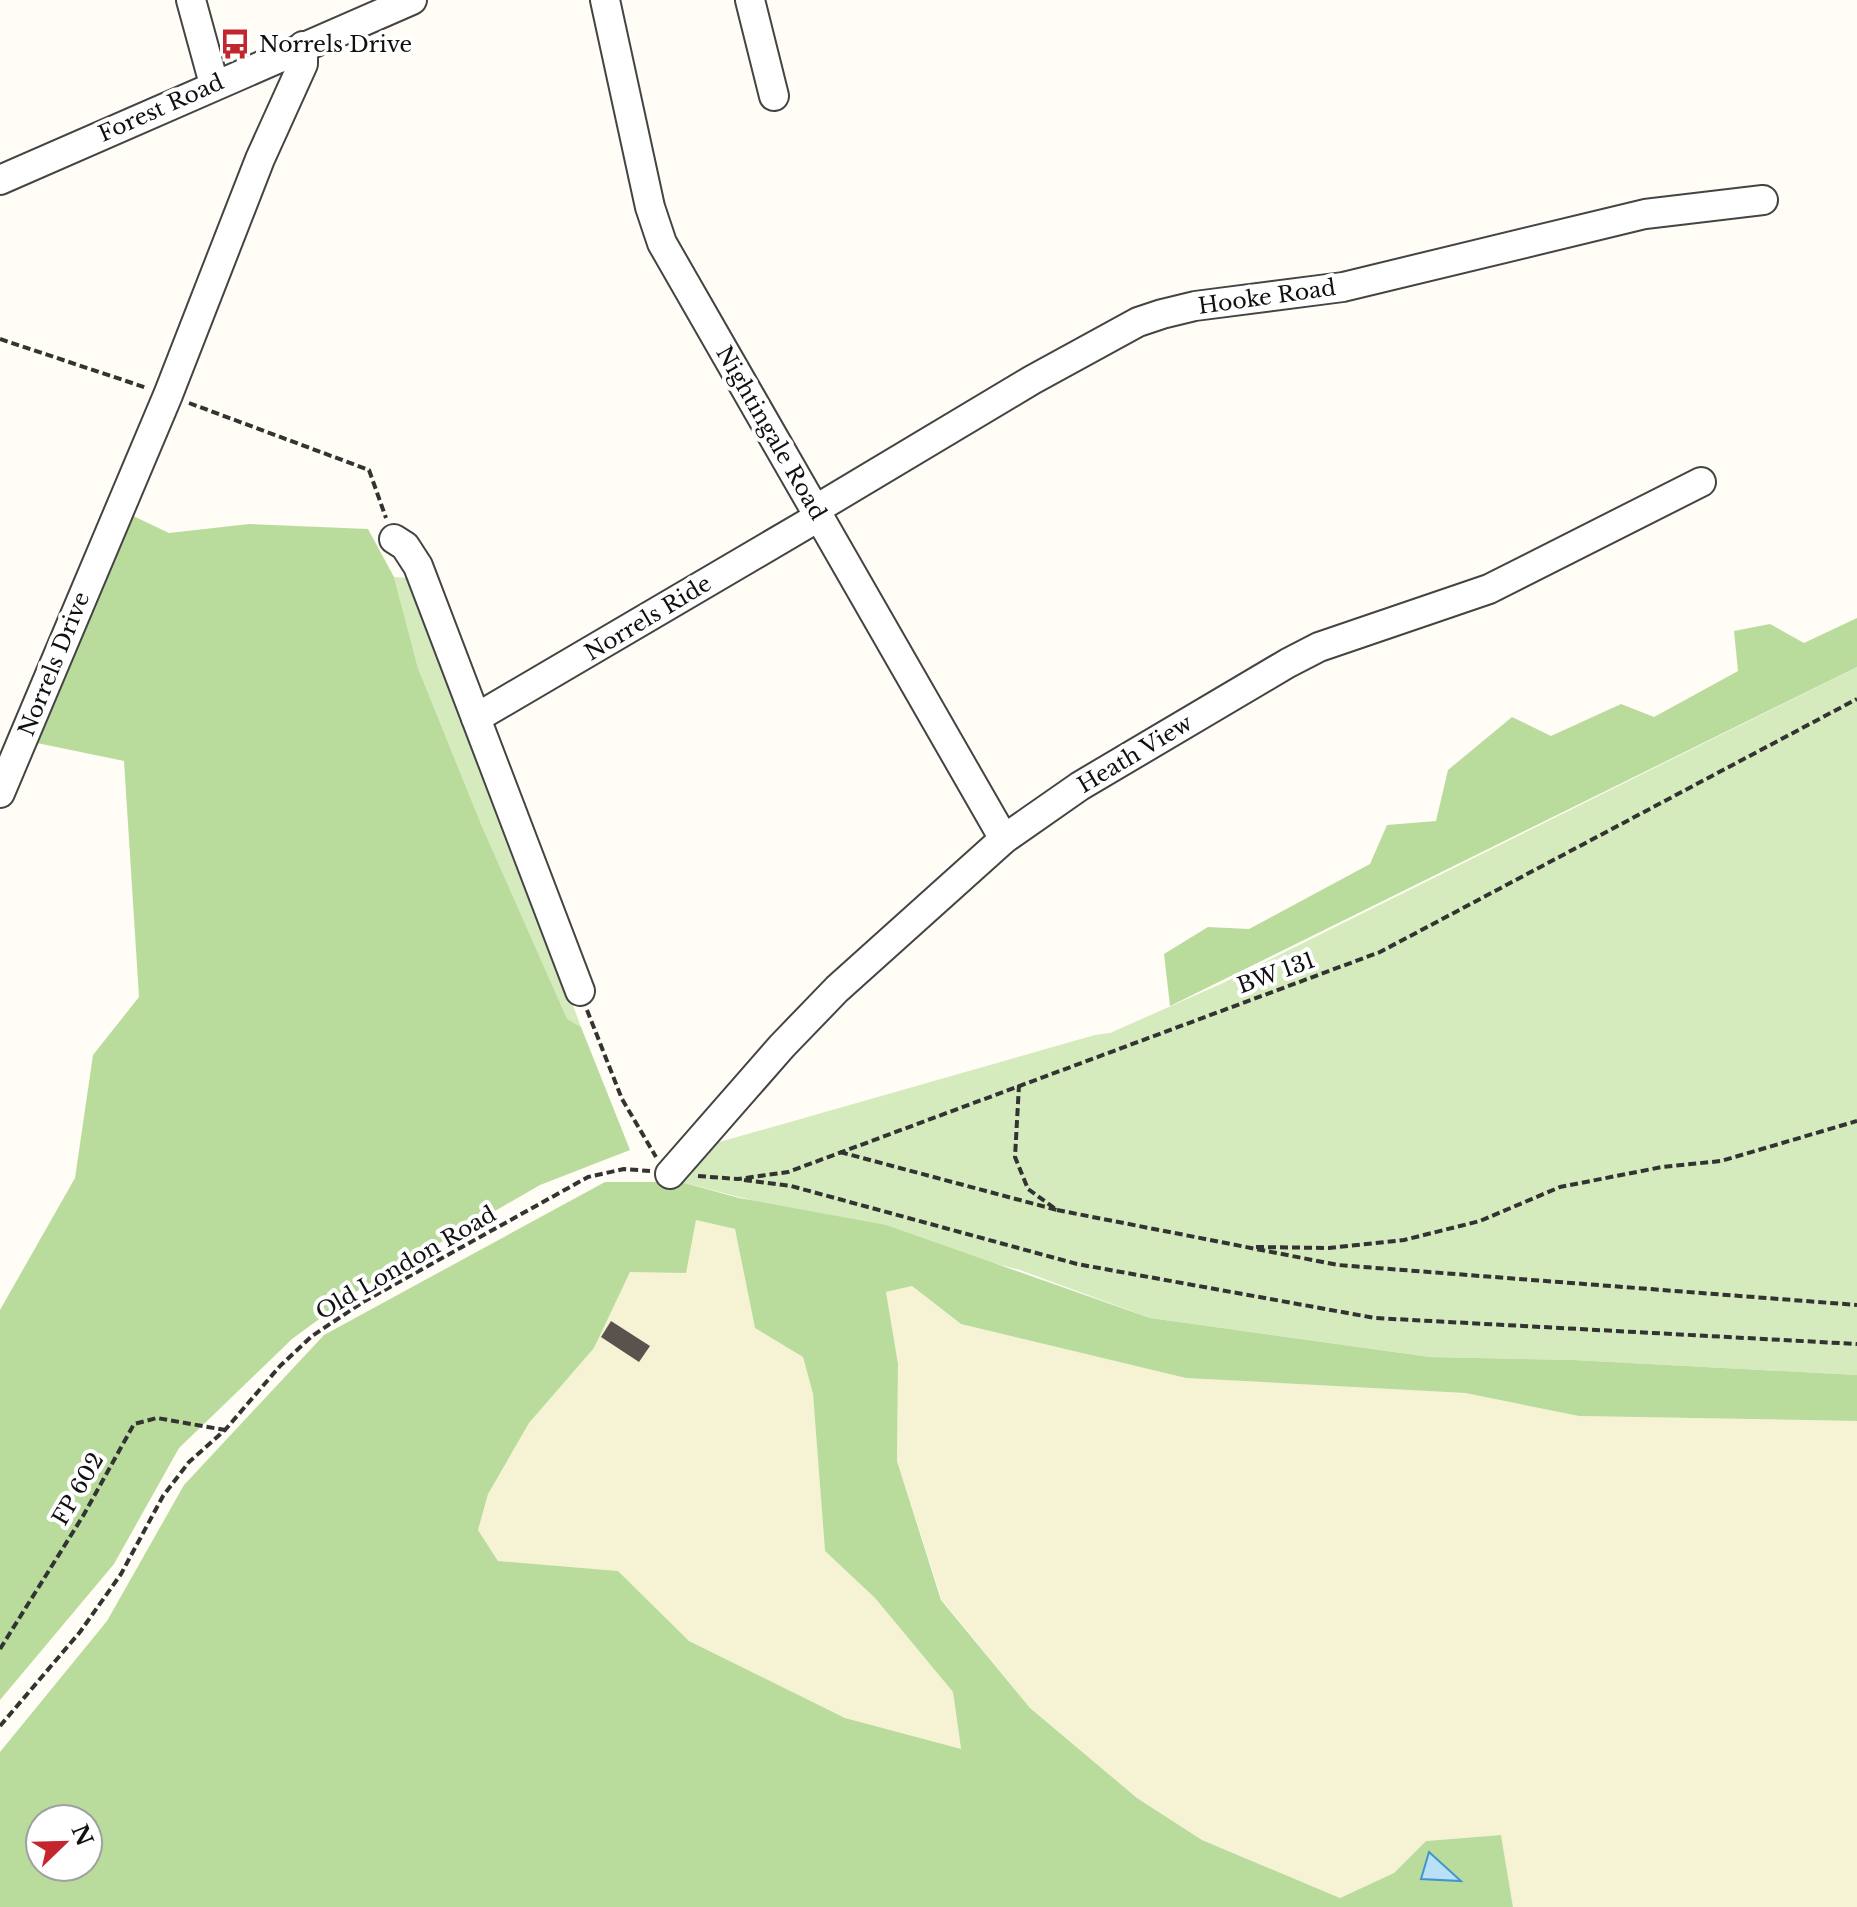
<svg xmlns="http://www.w3.org/2000/svg" width="1857" height="1907" viewBox="0 0 1857 1907" font-family="'Libre Baskerville',serif">
  <style>
    .farmland { fill: #f6f3d4 }
    .green { fill: #d5ebbd }
    .forest { fill: #b9dc9c; fill-rule: evenodd }
    .water { fill: #b9e0f7; stroke: #3f96cf; stroke-width: 2 }
    .building { fill: #5a524d }
    .lines { fill: none; stroke-linecap: round; stroke-linejoin: round }
    .minor-casing { stroke: #444; stroke-width: 32 }
    .path { stroke: #333; stroke-width: 4; stroke-dasharray: 8 4; stroke-linecap: butt }
    .minor { stroke: #fff; stroke-width: 28 }
    .labels { text-anchor: middle; dominant-baseline: central; stroke-width: 8; stroke-linejoin: round; paint-order: stroke }
    .poi-label { font-size: 22px; fill: #111; stroke: #fff; text-anchor: start }
    .street-label { font-size: 22px; fill: #111; stroke: #fff }
  </style>
  <rect width="100%" height="100%" fill="#fffdf5"/>
  <!-- farmland -->
  <g class="farmland">
    <polygon points="696,1220 735,1229 755,1328 803,1357 813,1394 825,1551 875,1598 953,1692 961,1750 845,1718 689,1641 618,1571 498,1561 478,1530 488,1493 529,1423 594,1348 630,1272"/>
    <polygon points="912,1286 961,1324 1186,1378 1465,1393 1579,1416 1857,1421 1857,1907 1513,1907 1501,1835 1426,1841 1394,1873 1340,1898 1202,1840 1137,1798 1030,1708 942,1600 897,1461 898,1364 886,1292"/>
  </g>
  <!-- green -->
  <g class="green">
    <polygon points="394,577 412,578 581,1027 567,1020 481,824 418,668"/>
    <polygon points="1857,667 1857,1375 1574,1360 1430,1357 1150,1318 1020,1270 681,1182 709,1145 1095,1035 1110,1033 1223,983"/>
  </g>
  <!-- forest -->
  <g class="forest">
    <polygon points="129,514 169,533 249,524 368,529 394,577 418,668 481,824 567,1019 581,1027 630,1150 540,1185 360,1289 292,1339 179,1448 114,1564 0,1700 0,1310 75,1178 93,1055 139,997 124,761 32,742"/>
    <polygon points="1857,618 1857,667 1170,1006 1164,954 1208,927 1249,929 1370,864 1387,825 1436,821 1448,770 1512,717 1551,736 1621,704 1654,717 1738,671 1734,631 1770,624 1804,643"/>
    <path d="M605 1182H681L739 1198 886 1225 1150 1318 1430 1357 1574 1360 1857 1375V1421L1579 1416 1465 1393 1186 1378 961 1324 912 1286 886 1292 898 1364 897 1461 941 1600 1030 1708 1137 1798 1202 1840 1340 1898 1394 1873 1426 1841 1501 1835 1513 1907H0V1752L107 1621 184 1485 324 1335ZM696 1220 735 1229 755 1328 803 1357 813 1394 825 1551 875 1598 953 1692 961 1749 845 1718 689 1641 618 1571 498 1561 478 1530 488 1494 529 1423 594 1348 630 1272 686 1273ZM40 1819H88V1867H40Z"/>
  </g>
  <!-- water -->
  <polygon class="water" points="1429,1852 1461,1881 1421,1879"/>
  <!-- building -->
  <polygon class="building" points="611,1321 650,1346 639,1362 601,1337"/>
  <g class="lines">
    <!-- minor casing -->
    <g class="minor-casing">
      <g id="minor">
        <polyline points="191,0 214,84"/>
        <polyline points="605,0 650,207 662,243 1004,839"/>
        <polyline points="750,0 774,96"/>
        <polyline points="0,180 412,0"/>
        <polyline points="394,539 405,546 418,566 580,991"/>
        <polyline points="476,718 810,522 823,505 1032,380 1138,322 1162,314 1195,306 1343,287 1645,214 1763,200"/>
        <polyline points="0,793 168,395 260,159 303,64 303,46"/>
        <polyline points="670,1174 782,1046 837,989 1004,839 1080,786 1288,663 1319,647 1489,589 1701,482"/>
      </g>
    </g>
    <!-- path -->
    <g class="path">
      <polyline points="0,339 147,388"/>
      <polyline points="189,403 369,470 386,518"/>
      <polyline points="587,1010 622,1099 656,1157"/>
      <polyline points="840,1152 1057,1210 1028,1189 1015,1157 1019,1085"/>
      <polyline points="698,1176 738,1179 788,1172 1380,952 1857,699"/>
      <polyline points="744,1180 791,1186 1077,1264 1375,1318 1857,1344"/>
      <polyline points="1057,1210 1338,1265 1857,1305"/>
      <polyline points="1256,1247 1329,1248 1404,1240 1480,1221 1560,1187 1662,1167 1721,1161 1857,1121"/>
      <polyline points="0,1649 83,1516 134,1424 157,1418 225,1430"/>
      <polyline points="0,1726 80,1632 121,1574 163,1496 189,1462 225,1430 280,1366 312,1336 363,1302 588,1177 624,1169 650,1171"/>
    </g>
    <!-- minor -->
    <use href="#minor" class="minor"/>
  </g>
  <!-- icons -->
  <defs>
    <g id="bus-bare" transform="scale(2.4)"><path d="M-5-6H5V4H4V6H2V4H-2V6H-4V4H-5ZM-3.5-4V0h7V-4ZM-3.5 1.2v1.5H-2V1.2ZM2 1.2v1.5H3.5V1.2Z" fill="#c4262e" stroke="#fff" stroke-width="2.5" paint-order="stroke"/></g>
  </defs>
  <g fill-rule="evenodd">
    <use href="#bus-bare" x="235" y="44"/>
  </g>
  <g class="labels">
    <!-- poi labels -->
    <g class="poi-label">
      <text x="259" y="44">Norrels Drive</text>
    </g>
    <!-- street labels -->
    <g class="street-label">
      <text transform="translate(161 108) rotate(-24)">Forest Road</text>
      <text transform="translate(1267 297) rotate(-8)">Hooke Road</text>
      <text transform="translate(771 433) rotate(60)">Nightingale Road</text>
      <text transform="translate(648 618) rotate(-31)">Norrels Ride</text>
      <text transform="translate(54 664) rotate(-68)">Norrels Drive</text>
      <text transform="translate(1135 754) rotate(-31)">Heath View</text>
      <text transform="translate(1276 973) rotate(-20)">BW 131</text>
      <text transform="translate(406 1263) rotate(-30)">Old London Road</text>
      <text transform="translate(78 1489) rotate(-60)">FP 602</text>
    </g>
  </g>
  <!-- north arrow -->
  <g transform="translate(64 1843) rotate(67)"><circle r="38" fill="#ffffff" stroke="#a0a0a0" stroke-width="2"/>
  <path d="M0-6L14 30L0 20L-14 30Z" fill="#c4262e"/>
  <text y="-12" font-size="22" font-weight="bold" text-anchor="middle" fill="#111111">N</text>
  </g>
</svg>
